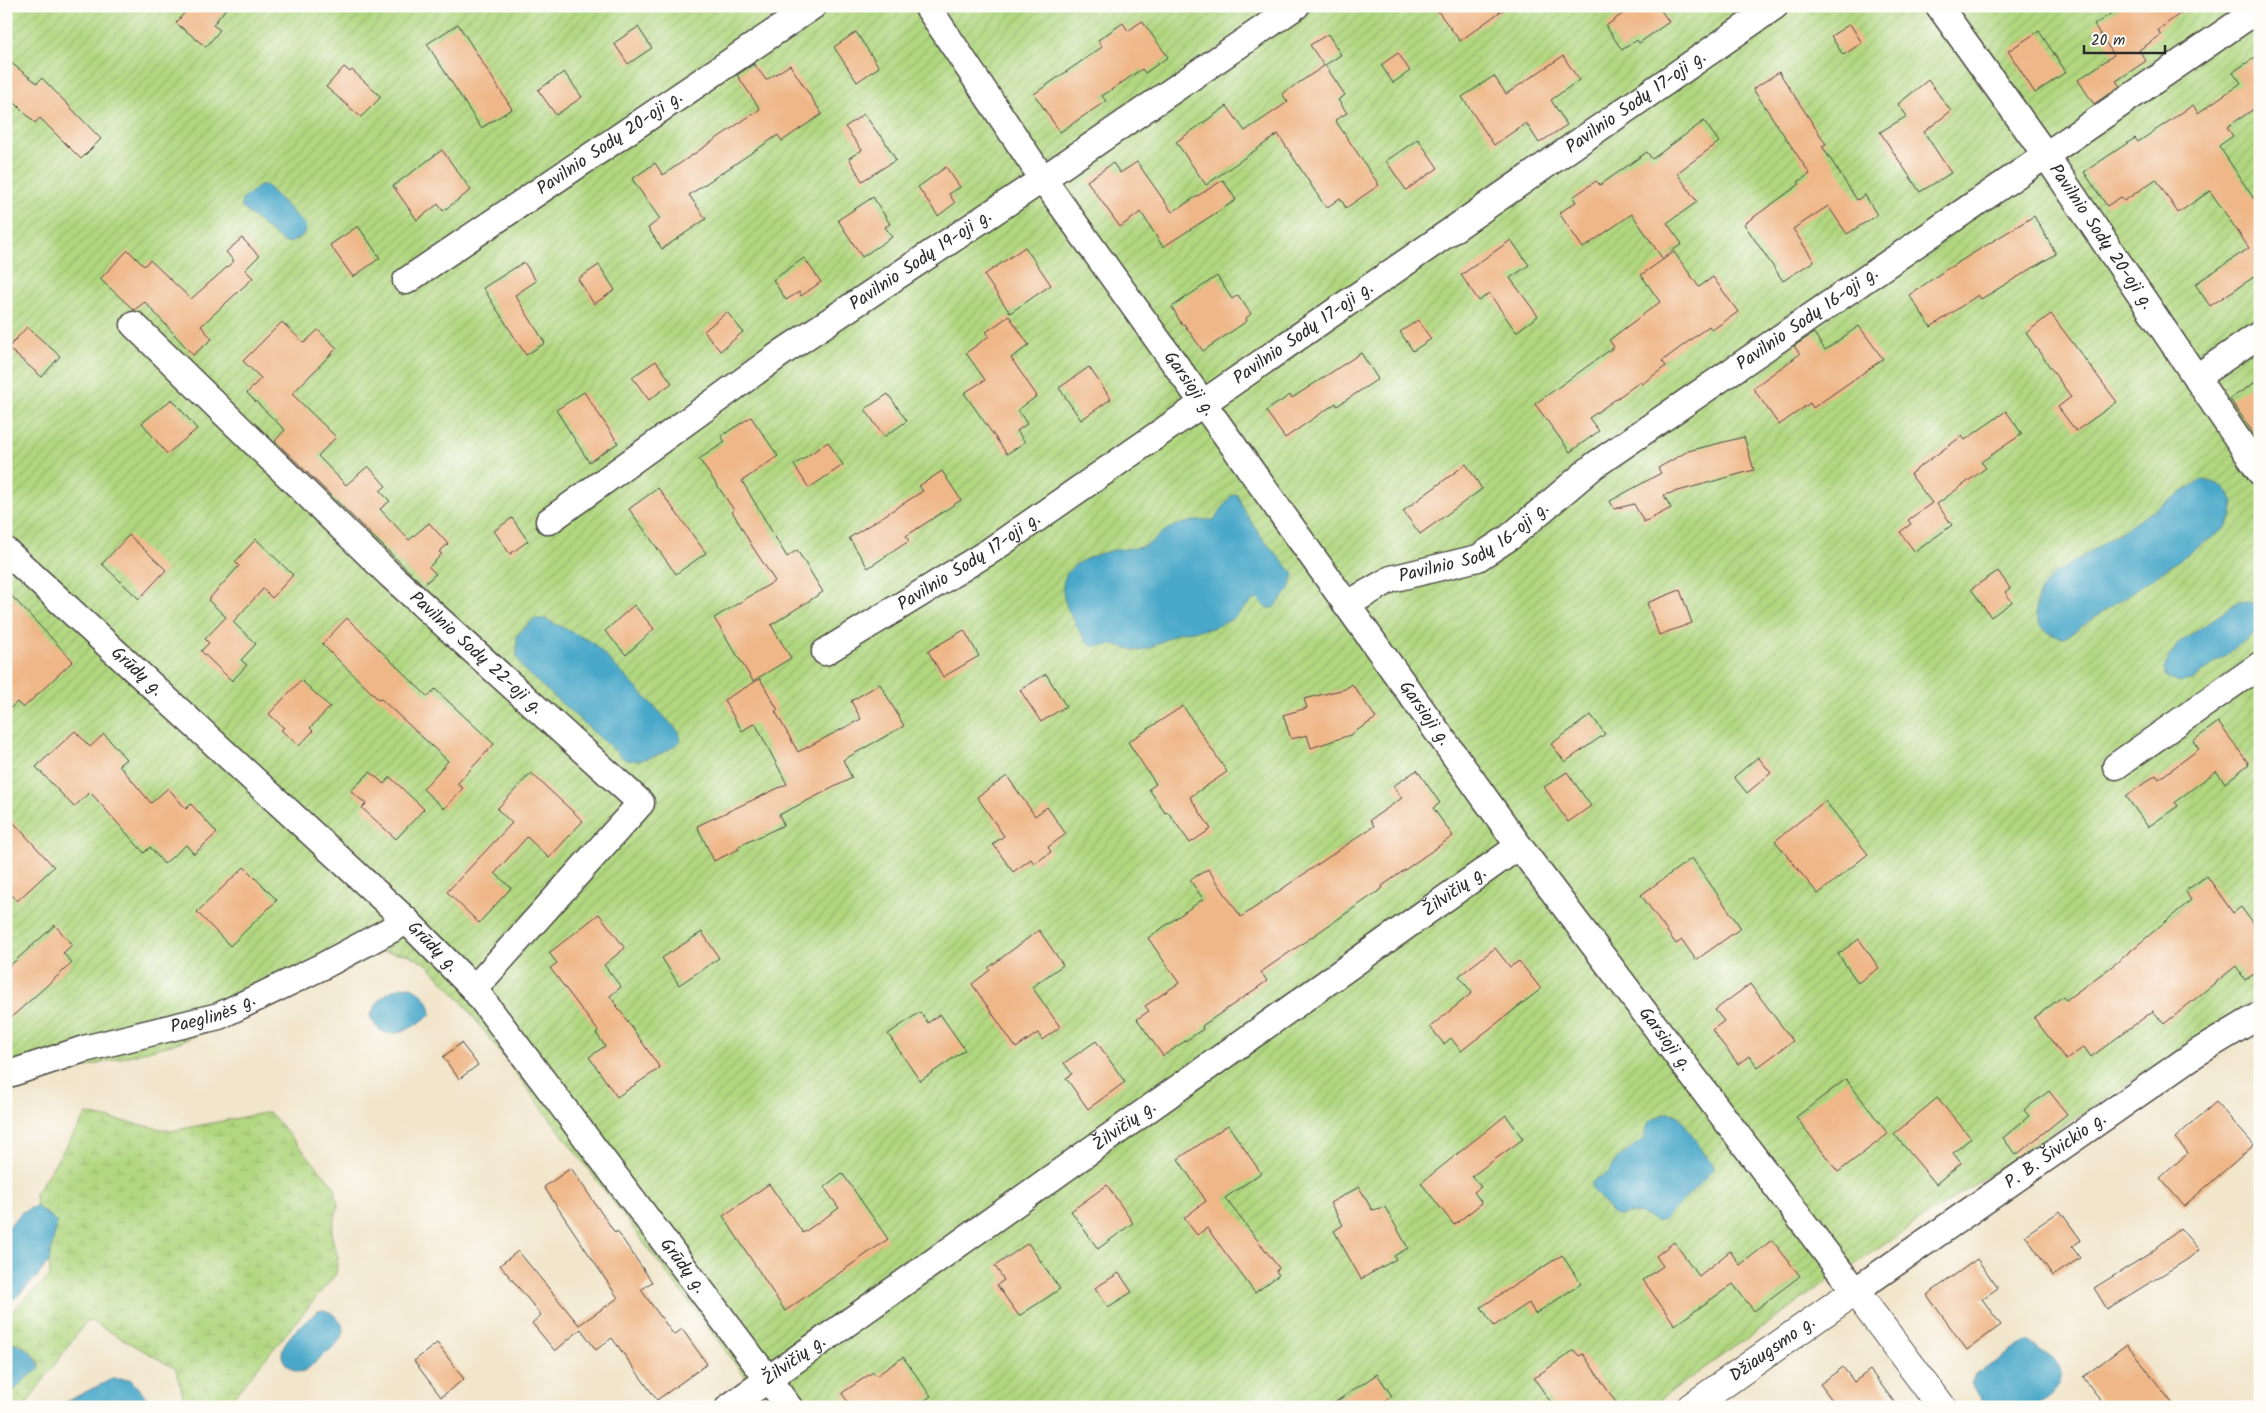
<svg xmlns="http://www.w3.org/2000/svg" width="2266" height="1413" viewBox="0 0 2266 1413" font-family="Kalam,sans-serif">
  <style>
    .wetland { fill: url(#wetland-marsh); stroke: #6e8156 }
    .garden { fill: url(#garden-furrows); stroke: #6e8156 }
    .water { fill: #4aa8c9; stroke: #3a6a7a }
    .building { fill: #efb788 }
    .lines { fill: none; stroke-linecap: round; stroke-linejoin: round }
    .minor-casing { stroke: #494743; stroke-width: 29 }
    .tertiary-casing { stroke: #494743; stroke-width: 30 }
    .minor { stroke: #fff; stroke-width: 26 }
    .tertiary { stroke: #fff; stroke-width: 28 }
    .labels { text-anchor: middle; dominant-baseline: central; stroke-width: 4; stroke-linejoin: round; paint-order: stroke }
    .street-label { font-size: 18px; fill: #2b2b2b; stroke: #fdfcf7 }
  </style>
  <defs>
    <pattern id="wetland-marsh" width="20" height="14" patternUnits="userSpaceOnUse" patternTransform="scale(1.25)"><rect width="20" height="14" fill="#b1d780"/><path d="M1 5h8M5 5V1M11 12h8M15 12V8" fill="none" stroke="#98b96f"/></pattern>
    <pattern id="garden-furrows" width="10" height="10" patternUnits="userSpaceOnUse" patternTransform="scale(1.25)"><rect width="10" height="10" fill="#b1d780"/><path d="M-1 1l2-2M0 10L10 0M9 11l2-2" fill="none" stroke="#98b96f"/></pattern>
  </defs>
  <rect width="100%" height="100%" fill="#fdfcf7"/>
  <filter id="ink" filterUnits="userSpaceOnUse"><feTurbulence type="fractalNoise" baseFrequency=".02" numOctaves="2"/><feDisplacementMap in="SourceGraphic" scale="10" xChannelSelector="R" yChannelSelector="G"/><feConvolveMatrix kernelMatrix="1 2 1 2 8 2 1 2 1" color-interpolation-filters="sRGB"/></filter>
  <filter id="wash" filterUnits="userSpaceOnUse"><feTurbulence type="fractalNoise" baseFrequency=".0096" numOctaves="4" result="noise"/><feDisplacementMap in="SourceGraphic" scale="20" xChannelSelector="R" yChannelSelector="G"/><feGaussianBlur stdDeviation="1.12" result="paint"/><feColorMatrix in="noise" values="0 0 0 0 0 0 0 0 0 0 0 0 0 0 0 0 0 1.4 0 .05"/><feComposite in="paint" operator="in"/></filter>
  <g filter="url(#wash)">
    <rect width="100%" height="100%" fill="#f1e5ca"/>
    <!-- wetland -->
    <path class="wetland" d="M269 1112 335 1187 338 1206 331 1234 338 1257 336 1274 225 1407H186L176 1369 91 1321 85 1323 24 1407H6C6 1390 28 1377 40 1368L39 1361 20 1343H6V1316L50 1277 49 1261 57 1222 36 1206 35 1194 87 1114 171 1131Z"/>
    <!-- garden -->
    <polygon class="garden" points="6,6 2260,6 2260,996 1821,1286 1649,1407 768,1407 462,1002 428,965 407,954 382,952 294,997 174,1044 6,1088"/>
    <!-- water -->
    <g class="water">
      <path d="M260 185 267 186 305 225C308 235 298 238 290 243L283 242 241 207 242 200Z"/>
      <path d="M2201 480C2218 481 2224 487 2234 501L2232 515 2227 527 2065 638C2040 635 2029 616 2040 592 2043 586 2048 581 2052 576Z"/>
      <path d="M1237 494C1251 529 1269 546 1294 574L1290 589 1274 608H1267L1258 599 1252 601 1234 618 1224 623 1212 628 1178 633 1150 648 1139 651 1115 645 1091 646C1082 637 1078 628 1072 617 1051 579 1068 562 1106 552 1118 548 1132 550 1144 546 1152 543 1159 535 1166 530 1181 522 1198 520 1214 520L1231 496Z"/>
      <polygon points="2239,601 2251,603 2260,610 2260,625 2256,632 2194,679 2179,683 2166,678 2164,668 2177,645"/>
      <path d="M534 619H545L592 642 679 732 681 740C671 752 639 765 624 759L523 669 517 657V635Z"/>
      <path d="M410 986C423 994 430 999 431 1014 412 1030 382 1047 370 1016 378 998 390 987 410 986Z"/>
      <polygon points="1669,1112 1679,1116 1713,1166 1713,1170 1664,1220 1657,1222 1638,1213 1617,1216 1612,1213 1591,1187 1593,1181 1610,1171 1616,1160 1643,1139 1649,1121"/>
      <polygon points="36,1206 57,1222 49,1261 37,1277 6,1307 6,1229 22,1212"/>
      <path d="M323 1310C330 1312 334 1314 339 1320 353 1335 329 1350 319 1359 314 1363 307 1371 300 1372 295 1372 289 1367 286 1364 270 1346 306 1322 318 1311Z"/>
      <path d="M9 1342C22 1343 37 1355 40 1368L24 1380 6 1399V1343Z"/>
      <path d="M2026 1342C2033 1344 2037 1348 2043 1352 2047 1355 2052 1358 2056 1362 2071 1380 2050 1401 2033 1406 2020 1410 1999 1407 1985 1407L1971 1384 1975 1375Z"/>
      <polygon points="112,1379 130,1379 155,1407 55,1407"/>
    </g>
    <g id="blocks">
      <!-- building -->
      <g class="building">
        <polygon points="190,6 228,6 213,25 220,30 206,47 176,23"/>
        <polygon points="1434,6 1508,6 1460,41"/>
        <polygon points="1633,6 1658,6 1669,22 1639,43 1637,40 1622,50 1606,26"/>
        <polygon points="2122,6 2190,6 2158,30 2161,35 2139,50 2146,61 2116,81 2120,86 2094,104 2078,80 2114,55 2094,25"/>
        <polygon points="1142,21 1168,57 1145,73 1142,69 1102,96 1106,101 1060,132 1034,94 1102,47 1098,40 1123,23 1128,31"/>
        <polygon points="458,24 512,109 481,128 427,44"/>
        <polygon points="1850,24 1862,43 1843,55 1831,36"/>
        <polygon points="638,27 652,48 628,64 614,43"/>
        <polygon points="2039,31 2066,72 2035,93 2008,51"/>
        <polygon points="856,32 879,67 857,82 834,47"/>
        <polygon points="1328,34 1341,55 1325,65 1345,95 1338,100 1347,113 1335,120 1379,185 1346,208 1340,198 1326,208 1278,134 1206,185 1176,142 1227,106 1245,131 1288,102 1282,94 1324,66 1310,45"/>
        <polygon points="1398,53 1410,71 1393,83 1381,65"/>
        <polygon points="2260,54 2260,111 2257,107 2227,127 2233,136 2219,146 2260,208 2260,273 2210,306 2195,284 2249,248 2210,191 2178,213 2156,179 2124,201 2121,197 2107,206 2084,172 2135,138 2138,142 2193,105 2198,113 2241,83 2233,72"/>
        <polygon points="1563,56 1579,80 1551,100 1567,125 1539,143 1526,123 1494,145 1462,97 1494,76 1506,94"/>
        <polygon points="6,59 37,83 42,78 101,139 81,159 40,118 35,123 6,94"/>
        <polygon points="754,64 766,80 790,65 822,114 782,141 778,135 689,195 706,219 662,249 648,228 660,219 632,179 655,163 663,175 760,109 737,75"/>
        <polygon points="344,67 350,72 352,70 381,97 361,117 326,87"/>
        <polygon points="564,72 582,97 556,115 538,90"/>
        <polygon points="1779,72 1826,144 1822,146 1857,200 1865,195 1877,215 1847,234 1828,206 1793,229 1814,261 1783,281 1744,224 1800,184 1798,182 1810,174 1753,89"/>
        <polygon points="1928,80 1951,111 1924,132 1951,173 1920,192 1880,132 1907,116 1898,104"/>
        <polygon points="864,114 880,136 881,135 896,160 862,181 849,158 862,150 845,127"/>
        <polygon points="1704,121 1719,142 1677,173 1697,202 1667,223 1682,244 1662,258 1632,214 1583,248 1559,213 1576,202 1573,197 1596,181 1600,185 1647,152 1652,159"/>
        <polygon points="1418,139 1438,168 1406,190 1386,161"/>
        <polygon points="442,150 471,190 443,211 438,204 417,220 393,186"/>
        <polygon points="1137,162 1172,212 1223,180 1236,200 1163,247 1141,212 1120,227 1087,181 1113,163 1120,173"/>
        <polygon points="946,167 960,187 949,194 955,203 938,216 918,187"/>
        <polygon points="873,197 890,224 885,227 892,237 862,257 838,220"/>
        <polygon points="2034,216 2056,254 1981,299 1978,295 1931,327 1909,295 1944,271"/>
        <polygon points="358,226 380,258 353,277 330,245"/>
        <polygon points="242,238 259,256 245,270 253,278 201,326 212,339 193,355 145,302 134,310 100,279 128,250 144,266 150,260 191,299 234,261 226,252"/>
        <polygon points="1511,240 1529,265 1510,278 1538,316 1516,332 1489,293 1479,301 1461,275"/>
        <polygon points="1025,247 1051,285 1010,313 984,275"/>
        <polygon points="1674,252 1699,287 1713,277 1738,312 1712,330 1709,326 1662,361 1666,366 1642,384 1640,382 1589,418 1599,431 1570,452 1535,404 1614,347 1609,340 1660,302 1641,275"/>
        <polygon points="804,258 821,282 801,296 799,292 786,300 773,280"/>
        <polygon points="524,262 536,281 515,295 545,343 526,355 483,288"/>
        <polygon points="599,265 615,290 594,304 578,279"/>
        <polygon points="1217,276 1232,299 1238,295 1251,314 1246,318 1247,321 1203,351 1184,324 1182,325 1172,307"/>
        <polygon points="727,312 743,332 720,351 704,331"/>
        <polygon points="2051,314 2117,402 2076,431 2058,407 2071,397 2026,333"/>
        <polygon points="1009,316 1029,345 1011,358 1037,396 1018,410 1027,424 1017,431 1025,442 1007,454 964,393 985,380 966,353 989,336 986,332"/>
        <polygon points="1418,320 1431,339 1413,351 1400,332"/>
        <polygon points="282,322 304,343 318,330 337,348 292,394 336,437 318,456 346,485 368,466 386,486 380,491 390,501 380,509 409,540 429,523 448,544 439,552 442,554 429,567 436,574 423,585 275,441 285,430 247,393 261,378 243,361"/>
        <polygon points="1859,326 1883,359 1813,408 1810,403 1779,425 1753,388 1800,354 1794,346 1814,333 1825,350"/>
        <polygon points="27,327 60,356 42,377 8,348"/>
        <polygon points="1361,353 1378,379 1337,406 1336,403 1285,438 1266,411 1290,395 1292,398"/>
        <polygon points="656,361 672,383 649,400 632,377"/>
        <polygon points="1089,367 1111,399 1081,420 1059,388"/>
        <polygon points="2260,379 2260,443 2230,399"/>
        <polygon points="584,392 618,443 589,462 556,410"/>
        <polygon points="888,394 907,421 884,437 865,409"/>
        <polygon points="172,399 197,429 167,454 142,423"/>
        <polygon points="2006,411 2022,434 1981,462 1986,468 1937,504 1952,525 1915,552 1900,532 1911,524 1908,520 1932,503 1910,474 1962,436 1965,440"/>
        <polygon points="751,417 778,456 742,481 787,557 797,550 823,592 771,625 791,658 753,681 714,618 775,581 752,546 732,511 734,510 699,459 725,442 721,436"/>
        <polygon points="1744,437 1754,470 1664,495 1671,508 1644,522 1634,504 1614,509 1610,501 1661,473 1658,468 1688,451"/>
        <polygon points="828,442 843,465 809,488 794,465"/>
        <polygon points="1466,464 1482,489 1420,534 1403,511"/>
        <polygon points="942,471 961,500 906,536 909,541 868,568 849,538 923,491 919,486"/>
        <polygon points="658,488 706,553 676,574 629,509"/>
        <polygon points="512,518 528,541 510,554 494,531"/>
        <polygon points="129,535 166,570 139,599 102,564"/>
        <polygon points="256,539 293,575 272,598 263,589 233,622 256,644 241,660 247,665 232,681 201,651 209,643 205,639 226,617 208,600 239,566 235,562"/>
        <polygon points="1998,571 2010,588 2005,592 2012,602 1991,617 1971,589"/>
        <polygon points="6,590 73,661 23,708 17,702 6,712"/>
        <polygon points="1680,590 1692,623 1659,635 1647,603"/>
        <polygon points="634,605 654,629 626,655 605,631"/>
        <polygon points="347,618 428,697 435,689 494,744 457,784 463,788 444,809 423,789 448,761 381,699 379,700 322,644"/>
        <polygon points="964,630 979,656 943,677 928,651"/>
        <polygon points="1046,674 1066,706 1041,722 1020,690"/>
        <polygon points="760,679 778,710 775,711 798,752 861,719 851,701 880,684 904,726 843,760 852,778 779,815 784,825 737,847 739,849 714,861 697,826 787,784 755,723 742,731 724,700"/>
        <polygon points="301,680 330,707 310,728 313,731 299,746 281,730 284,728 269,714"/>
        <polygon points="1352,684 1376,718 1350,735 1311,748 1307,735 1291,739 1283,715 1307,708 1304,699 1345,689"/>
        <polygon points="1183,706 1227,772 1190,797 1211,829 1190,843 1168,812 1165,813 1149,789 1156,784 1128,742"/>
        <polygon points="1591,715 1605,734 1565,762 1551,744"/>
        <polygon points="2218,722 2249,764 2225,783 2216,771 2175,802 2178,806 2148,827 2126,796 2156,775 2159,779 2199,749 2193,741"/>
        <polygon points="75,731 90,747 104,734 126,759 119,765 151,803 168,788 186,809 191,804 217,833 194,854 186,845 164,864 150,847 144,853 90,792 74,807 36,767"/>
        <polygon points="1758,757 1771,773 1747,793 1734,777"/>
        <polygon points="1417,770 1440,803 1433,808 1453,836 1382,886 1383,888 1261,972 1267,981 1202,1026 1203,1029 1163,1056 1137,1019 1149,1011 1145,1006 1179,983 1148,938 1203,899 1190,880 1208,869 1241,917 1374,826 1370,820 1402,798 1393,786"/>
        <polygon points="370,772 384,784 390,777 424,809 396,839 362,808 366,804 351,791"/>
        <polygon points="1567,772 1591,806 1568,822 1544,787"/>
        <polygon points="531,773 583,821 549,858 527,837 495,873 511,888 479,923 447,892 512,823 497,809"/>
        <polygon points="1007,776 1035,816 1047,807 1066,834 1048,847 1051,852 1034,864 1031,859 1013,872 993,844 1004,836 977,797"/>
        <polygon points="1825,801 1868,854 1818,894 1775,841"/>
        <polygon points="6,814 54,867 17,901 6,888"/>
        <polygon points="1692,858 1741,928 1696,960 1682,940 1676,944 1641,895"/>
        <polygon points="244,867 277,900 230,946 197,912"/>
        <polygon points="2207,876 2233,913 2241,907 2260,933 2260,970 2245,980 2236,966 2164,1024 2153,1011 2091,1057 2084,1047 2066,1060 2034,1018 2063,996 2066,1000 2115,964 2191,900 2185,891"/>
        <polygon points="599,914 625,948 604,965 621,987 610,996 660,1068 617,1097 589,1057 605,1046 596,1033 598,1031 550,968 557,963 549,953"/>
        <polygon points="55,925 72,945 63,953 72,963 6,1022 6,969"/>
        <polygon points="1039,930 1063,965 1032,987 1060,1027 1042,1040 1038,1033 1016,1048 972,984 990,970 988,968"/>
        <polygon points="702,932 719,958 679,985 662,958"/>
        <polygon points="1859,939 1879,968 1858,983 1838,954"/>
        <polygon points="1495,948 1510,967 1519,961 1541,989 1461,1051 1451,1038 1444,1044 1430,1027 1472,993 1459,976"/>
        <polygon points="1750,984 1793,1041 1758,1067 1749,1056 1738,1064 1712,1030 1724,1021 1715,1010"/>
        <polygon points="920,1012 928,1023 940,1014 965,1050 920,1081 888,1034"/>
        <polygon points="1096,1041 1125,1082 1088,1109 1066,1078 1072,1074 1064,1063"/>
        <polygon points="461,1043 478,1065 459,1079 443,1057"/>
        <polygon points="1846,1079 1888,1134 1838,1172 1796,1117"/>
        <polygon points="2049,1091 2067,1114 2016,1155 2003,1138 2029,1116 2024,1110"/>
        <polygon points="1937,1098 1971,1138 1953,1153 1961,1163 1936,1184 1894,1134"/>
        <polygon points="2216,1102 2254,1145 2184,1206 2160,1178 2188,1153 2175,1138"/>
        <polygon points="1506,1115 1523,1139 1472,1176 1481,1187 1474,1192 1482,1203 1454,1225 1421,1183"/>
        <polygon points="1228,1125 1261,1173 1225,1198 1279,1268 1276,1271 1279,1275 1255,1293 1207,1228 1197,1235 1184,1218 1206,1201 1178,1159"/>
        <polygon points="571,1168 615,1233 617,1231 652,1282 641,1290 674,1335 682,1329 707,1364 657,1400 612,1338 596,1350 581,1329 555,1351 532,1323 541,1315 500,1265 518,1251 579,1325 618,1298 544,1187"/>
        <polygon points="842,1173 888,1239 785,1311 723,1216 769,1184 803,1233 839,1208 824,1187"/>
        <polygon points="1107,1185 1133,1223 1098,1249 1071,1211"/>
        <polygon points="1359,1187 1372,1210 1385,1207 1408,1248 1394,1256 1396,1259 1361,1279 1334,1231 1343,1225 1330,1203"/>
        <polygon points="2060,1211 2081,1240 2072,1247 2080,1258 2053,1276 2025,1235"/>
        <polygon points="2180,1228 2199,1250 2188,1259 2107,1309 2094,1288 2149,1254"/>
        <polygon points="1772,1240 1800,1276 1754,1311 1733,1284 1675,1325 1643,1280 1663,1266 1656,1256 1674,1242 1699,1276 1730,1251 1740,1265"/>
        <polygon points="1028,1243 1060,1289 1019,1316 997,1285 1004,1280 995,1266"/>
        <polygon points="1562,1255 1581,1284 1535,1314 1529,1303 1494,1326 1481,1307"/>
        <polygon points="1977,1259 1998,1288 1982,1299 2001,1325 1967,1350 1927,1295"/>
        <polygon points="1119,1273 1132,1292 1108,1307 1095,1288"/>
        <polygon points="437,1343 464,1379 441,1397 414,1361"/>
        <polygon points="2127,1344 2175,1407 2106,1407 2083,1377"/>
        <polygon points="1574,1350 1579,1356 1583,1354 1619,1407 1554,1407 1534,1378"/>
        <polygon points="903,1357 931,1396 916,1407 851,1407 842,1393 873,1372 876,1376"/>
        <polygon points="1843,1367 1854,1382 1870,1370 1898,1407 1822,1407 1832,1400 1820,1384"/>
        <polygon points="1377,1374 1392,1396 1375,1407 1328,1407"/>
      </g>
    </g>
  </g>
  <g filter="url(#ink)">
    <use href="#blocks" fill-opacity="0" stroke="#494743" stroke-width="1"/>
    <g class="lines">
      <!-- minor casing -->
      <g class="minor-casing">
        <g id="minor">
          <path id="s1" d="M927 6 1043 179 1519 846 1855 1291 2195 1054 2260 1015"/>
          <path id="s2" d="M1939 6 2045 154 2260 472"/>
          <path id="s3" d="M406 281 813 6"/>
          <path id="s4" d="M134 325 390 575 641 803 474 989"/>
          <polyline points="2197,377 2260,334"/>
          <path id="s5" d="M549 521 783 352 1043 179 1296 6"/>
          <path id="s6" d="M6 551 407 921 474 989 789 1407"/>
          <path id="s7" d="M1346 605 1391 579 1478 558 1510 537 1595 465 2260 8"/>
          <path id="s8" d="M825 652 990 551 1775 6"/>
          <polyline points="2116,766 2260,665"/>
          <path id="s9" d="M6 1075 84 1049 219 1016 321 967 407 921"/>
          <path id="s10" d="M729 1407 1519 846"/>
        </g>
      </g>
      <!-- tertiary casing -->
      <g class="tertiary-casing">
        <g id="tertiary">
          <path id="s11" d="M1691 1407 1855 1291 1942 1407"/>
        </g>
      </g>
      <!-- minor -->
      <use href="#minor" class="minor"/>
      <!-- tertiary -->
      <use href="#tertiary" class="tertiary"/>
    </g>
  </g>
  <g class="labels">
    <!-- street labels -->
    <g class="street-label">
      <text stroke="none"><textPath href="#s8" startOffset="980">Pavilnio Sodų 17-oji g.</textPath></text>
      <text stroke="none"><textPath href="#s3" startOffset="246">Pavilnio Sodų 20-oji g.</textPath></text>
      <text stroke="none"><textPath href="#s2" startOffset="282">Pavilnio Sodų 20-oji g.</textPath></text>
      <text stroke="none"><textPath href="#s5" startOffset="454">Pavilnio Sodų 19-oji g.</textPath></text>
      <text stroke="none"><textPath href="#s7" startOffset="549">Pavilnio Sodų 16-oji g.</textPath></text>
      <text stroke="none"><textPath href="#s8" startOffset="575">Pavilnio Sodų 17-oji g.</textPath></text>
      <text stroke="none"><textPath href="#s1" startOffset="460">Garsioji g.</textPath></text>
      <text stroke="none"><textPath href="#s7" startOffset="144">Pavilnio Sodų 16-oji g.</textPath></text>
      <text stroke="none"><textPath href="#s8" startOffset="170">Pavilnio Sodų 17-oji g.</textPath></text>
      <text stroke="none"><textPath href="#s4" startOffset="474">Pavilnio Sodų 22-oji g.</textPath></text>
      <text stroke="none"><textPath href="#s6" startOffset="178">Grūdų g.</textPath></text>
      <text stroke="none"><textPath href="#s1" startOffset="865">Garsioji g.</textPath></text>
      <text stroke="none"><textPath href="#s10" startOffset="890">Žilvičių g.</textPath></text>
      <text stroke="none"><textPath href="#s6" startOffset="582">Grūdų g.</textPath></text>
      <text stroke="none"><textPath href="#s9" startOffset="216">Paeglinės g.</textPath></text>
      <text stroke="none"><textPath href="#s1" startOffset="1270">Garsioji g.</textPath></text>
      <text stroke="none"><textPath href="#s10" startOffset="485">Žilvičių g.</textPath></text>
      <text stroke="none"><textPath href="#s1" startOffset="1830">P. B. Šivickio g.</textPath></text>
      <text stroke="none"><textPath href="#s6" startOffset="988">Grūdų g.</textPath></text>
      <text stroke="none"><textPath href="#s11" startOffset="100">Džiaugsmo g.</textPath></text>
      <text stroke="none"><textPath href="#s10" startOffset="80">Žilvičių g.</textPath></text>
    </g>
  </g>
  <!-- margin -->
  <rect width="2266" height="1413" fill="none" stroke="#fdfcf7" stroke-width="25"/>
  <!-- scale -->
  <path d="M2084 45v8h81v-8" fill="none" stroke="#2b2b2b" stroke-width="2.5"/>
  <text x="2091" y="45" font-size="15" fill="#2b2b2b" stroke="#fdfcf7" stroke-width="4" paint-order="stroke">20 m</text>
</svg>
